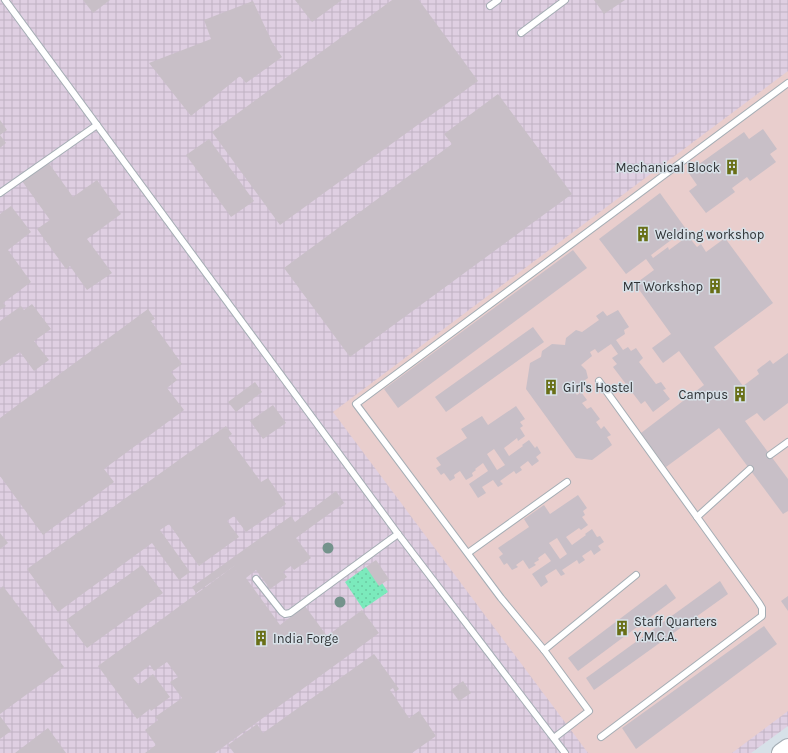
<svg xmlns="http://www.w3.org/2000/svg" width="788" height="753" viewBox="0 0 788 753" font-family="Karla,sans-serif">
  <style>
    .industrial { fill: url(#industrial-grid) }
    .education { fill: #e9cecd }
    .garden { fill: url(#garden-dots) }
    .building { fill: #c8bfc7; fill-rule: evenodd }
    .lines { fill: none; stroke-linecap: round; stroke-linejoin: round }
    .lane-casing { stroke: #a4adb4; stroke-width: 8 }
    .secondary-casing { stroke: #a4adb4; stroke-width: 20 }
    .lane { stroke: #fff; stroke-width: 6 }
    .secondary { stroke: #fff; stroke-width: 18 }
    .tree { fill: #74938c }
    .labels { text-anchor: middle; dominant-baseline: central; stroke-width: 3; stroke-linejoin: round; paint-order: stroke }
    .poi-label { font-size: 13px; fill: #2f3235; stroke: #d7e1e8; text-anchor: start }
  </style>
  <defs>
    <pattern id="industrial-grid" width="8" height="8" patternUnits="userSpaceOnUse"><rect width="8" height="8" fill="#dfcfe2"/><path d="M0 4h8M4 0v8" fill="none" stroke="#c0b2c2"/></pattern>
    <pattern id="garden-dots" width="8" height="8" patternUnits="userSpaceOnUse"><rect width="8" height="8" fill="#7beabc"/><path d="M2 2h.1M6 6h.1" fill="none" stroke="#6bc9a2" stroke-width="1.8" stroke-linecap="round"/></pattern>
  </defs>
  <rect width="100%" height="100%" fill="#d7e1e8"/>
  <!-- industrial -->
  <polygon class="industrial" points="0,0 788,0 788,726 751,753 0,753"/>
  <!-- education -->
  <polygon class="education" points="788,71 788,711 732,753 588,753 333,412"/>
  <!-- garden -->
  <polygon class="garden" points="366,567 382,583 388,592 363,609 345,582"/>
  <!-- building -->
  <g class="building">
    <polygon points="83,0 110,0 93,13"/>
    <polygon points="295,0 342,0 312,22"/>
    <polygon points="392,0 419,0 478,81 280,225 212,132"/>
    <polygon points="594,0 625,0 604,14"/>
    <polygon points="253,1 272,42 282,57 246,83 240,76 191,116 149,63 211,39 204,20"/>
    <polygon points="498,94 572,194 350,357 284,268 452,144 444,134"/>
    <polygon points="0,120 7,130 0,135 6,143 0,148"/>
    <polygon points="763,129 777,149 770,154 776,162 750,181 747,177 732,188 735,192 706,213 689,191 697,185 688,172 744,132 749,139"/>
    <polygon points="209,139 254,201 231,217 186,155"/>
    <polygon points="48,162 73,197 97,180 121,214 87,239 112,273 87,290 70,266 66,269 37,229 50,220 22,181"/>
    <polygon points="660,193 686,229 651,255 653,258 668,247 669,250 688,236 697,247 701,244 706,252 725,238 773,303 714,347 743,386 759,374 757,370 770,360 773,364 788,353 788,403 764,421 757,413 745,421 788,479 788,511 783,514 719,428 666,467 641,433 704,385 679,351 663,363 652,348 671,334 635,284 654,270 646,259 626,274 599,239"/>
    <polygon points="11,206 31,232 8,250 31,282 3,303 6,306 0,310 0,214"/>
    <polygon points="573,250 587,268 398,408 384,389"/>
    <polygon points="32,304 51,329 34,341 49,360 34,371 20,352 0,366 0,321 21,306 24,310"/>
    <polygon points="148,309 155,319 151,321 182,364 171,372 177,380 167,388 184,410 104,469 114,482 43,535 0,476 0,418"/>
    <polygon points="618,310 629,327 624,330 625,334 616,340 623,350 628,347 631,351 636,348 643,358 639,362 656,384 661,382 666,389 663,390 670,399 653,412 645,401 641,404 613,367 617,364 612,358 618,354 611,344 598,353 595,349 590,352 592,356 581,365 586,370 588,378 572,389 577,395 581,392 587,400 582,403 587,409 591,407 600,419 596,422 601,429 604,426 611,435 607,437 612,445 592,460 576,458 526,389 530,363 541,357 542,351 552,344 565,345 566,338 576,330 582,332 599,320 596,316 603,311 607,316"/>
    <polygon points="533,327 544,342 446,412 435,397"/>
    <polygon points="255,382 262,392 236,412 228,402"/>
    <polygon points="273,405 286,423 263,439 250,421"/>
    <path d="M516 406 525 419 520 422 523 426 520 428 525 436 518 441 517 438 504 448 509 456 523 446 522 445 529 440 535 448 537 446 541 453 536 457 539 461 532 466 528 461 520 467 522 470 516 474 514 471 500 481 503 484 498 487 493 480 482 487 486 493 478 498 469 484 488 471 483 463 475 469 476 470 472 473 473 476 466 480 460 471 454 475 455 478 450 481 444 473 441 475 436 468 441 465 436 458 467 438 461 429 482 416 488 425ZM494 449 505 465 497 470 487 454Z"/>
    <polygon points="226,426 232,434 228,437 261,482 268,478 286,504 246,532 234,516 227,521 239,537 199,566 169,524 160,530 190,572 179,580 152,543 58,612 27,569"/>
    <polygon points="336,491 344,503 296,538 311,558 294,570 291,566 283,572 287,577 270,589 256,570 246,578 280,625 305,606 327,636 362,610 379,633 215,753 145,753 156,745 145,730 158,720 155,717 182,698 170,682 178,677 167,662 154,671 150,665 133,678 139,685 153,674 170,697 151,711 150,709 137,719 98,666 237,564 196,593 192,587 291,516 295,522"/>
    <path d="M578 495 587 508 583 511 585 515 582 517 588 525 581 530 579 528 566 537 572 545 586 535 585 534 592 529 597 537 600 536 604 542 598 546 601 550 594 555 591 550 582 556 585 560 579 564 577 560 562 570 565 574 561 576 556 569 545 576 548 582 541 587 532 574 551 561 545 553 538 558 539 560 534 563 536 565 529 569 523 560 516 565 518 567 512 570 507 563 504 565 499 557 503 554 498 548 529 527 524 519 544 505 550 514ZM557 538 567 554 560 559 549 543Z"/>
    <polygon points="0,533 8,543 0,549"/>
    <polygon points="376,560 389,579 379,586 366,567"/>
    <polygon points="142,565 163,593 87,648 66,620"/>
    <polygon points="720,581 728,594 594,690 586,678"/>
    <polygon points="666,584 676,598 578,671 568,658"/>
    <polygon points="3,586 64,667 0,714 0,589"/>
    <polygon points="788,596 788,611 781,601"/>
    <polygon points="764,626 777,644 636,749 622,728"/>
    <polygon points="374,654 399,689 395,692 393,688 390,690 409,718 419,711 436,736 412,753 234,753 228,745 257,724 263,733"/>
    <polygon points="463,681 471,693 459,701 451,690"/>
    <polygon points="0,716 11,731 0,739"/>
    <polygon points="48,728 66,753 15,753"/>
  </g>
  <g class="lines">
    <!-- lane casing -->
    <g class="lane-casing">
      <g id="lane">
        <polyline points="5,0 398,534 565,753"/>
        <polyline points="490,6 498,0"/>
        <polyline points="521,33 565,0"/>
        <polyline points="0,193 97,125"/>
        <polyline points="599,381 697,517"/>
        <polyline points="770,455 788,442"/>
        <polyline points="468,553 567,482"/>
        <polyline points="256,579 282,612 285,614 290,613 398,534"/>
        <polyline points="544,650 636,575"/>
        <polyline points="601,737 762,616 762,608 759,603 697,517 750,469"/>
        <polyline points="554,738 589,711 544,650 501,598 356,404 788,83"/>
      </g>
    </g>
    <!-- secondary casing -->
    <g class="secondary-casing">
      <polyline id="secondary" points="781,753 788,748"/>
    </g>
    <!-- lane -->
    <use href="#lane" class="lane"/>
    <!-- secondary -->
    <use href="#secondary" class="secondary"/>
  </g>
  <!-- trees -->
  <g class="tree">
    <circle cx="328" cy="548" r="5.5"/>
    <circle cx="340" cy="602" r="5.5"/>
  </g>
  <!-- icons -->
  <defs>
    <g id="building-bare" transform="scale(1.2)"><path d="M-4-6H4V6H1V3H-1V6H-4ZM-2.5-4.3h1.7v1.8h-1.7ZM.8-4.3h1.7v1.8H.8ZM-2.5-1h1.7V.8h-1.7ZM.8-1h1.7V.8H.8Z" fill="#686f16" stroke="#d7e1e8" stroke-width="2.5" paint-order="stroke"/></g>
  </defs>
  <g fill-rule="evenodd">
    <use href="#building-bare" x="732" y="167"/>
    <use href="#building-bare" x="643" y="234"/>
    <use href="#building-bare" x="715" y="286"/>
    <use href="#building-bare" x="551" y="387"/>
    <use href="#building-bare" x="740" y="394"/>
    <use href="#building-bare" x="622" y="628"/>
    <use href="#building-bare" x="261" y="638"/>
  </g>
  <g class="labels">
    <!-- poi labels -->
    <g class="poi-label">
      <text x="720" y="167" text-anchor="end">Mechanical Block</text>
      <text x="655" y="234">Welding workshop</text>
      <text x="703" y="286" text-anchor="end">MT Workshop</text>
      <text x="563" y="387">Girl's Hostel</text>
      <text x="728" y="394" text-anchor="end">Campus</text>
      <text x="634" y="621">Staff Quarters<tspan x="634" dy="15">Y.M.C.A.</tspan></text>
      <text x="273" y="638">India Forge</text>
    </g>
  </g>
</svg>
